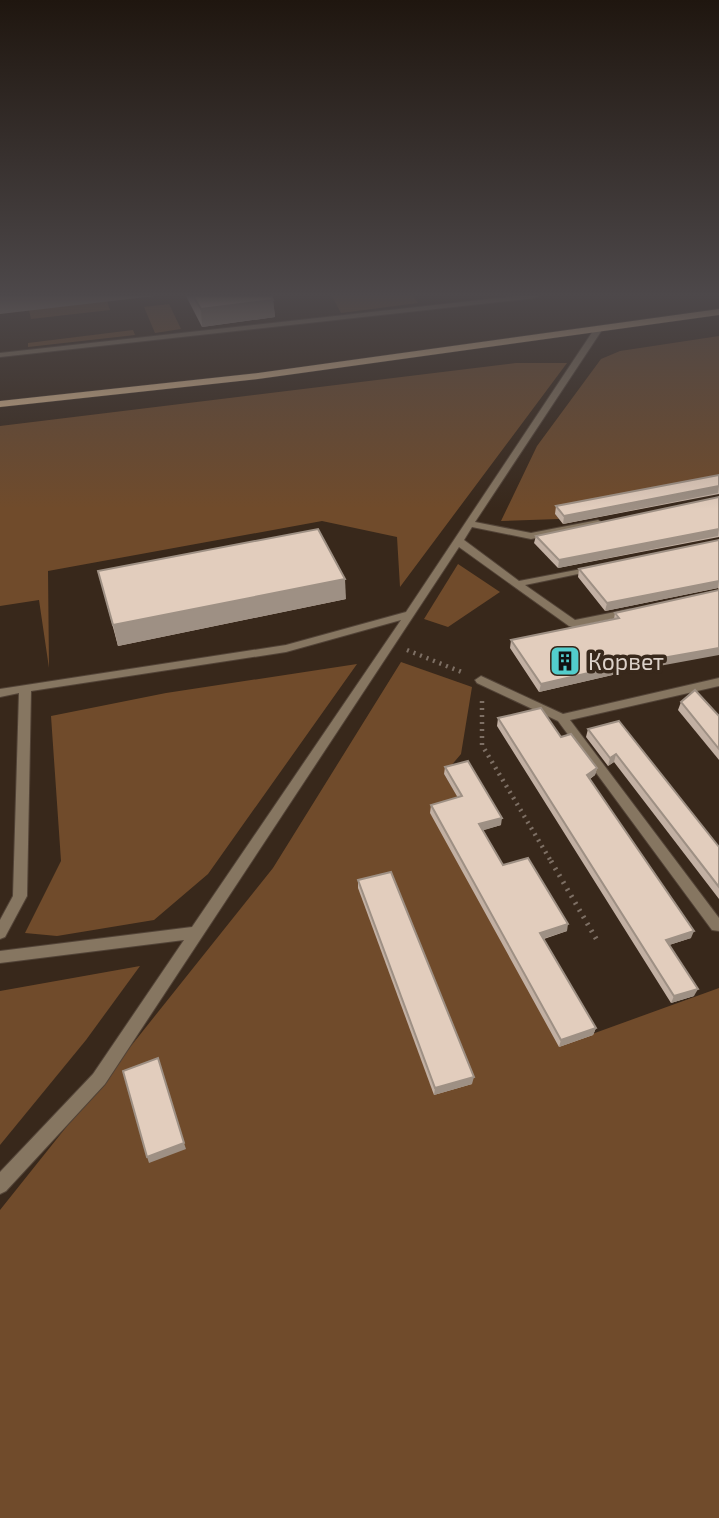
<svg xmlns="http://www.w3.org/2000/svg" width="719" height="1518" viewBox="0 0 719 1518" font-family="'Exo 2',sans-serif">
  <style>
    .green { fill: #704b2b }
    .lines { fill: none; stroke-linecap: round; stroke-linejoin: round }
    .service-casing { stroke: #524337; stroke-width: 2 }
    .primary-casing { stroke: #524337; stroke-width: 1 }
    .path-far1 { stroke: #7d6f64; stroke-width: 4.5; stroke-dasharray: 2 5; stroke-linecap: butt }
    .path { stroke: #7d6f64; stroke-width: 5; stroke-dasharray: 2 6; stroke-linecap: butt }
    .service { fill: #867661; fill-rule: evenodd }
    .primary { fill: #e2bf94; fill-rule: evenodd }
    .wall { fill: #c2b0a3 }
    .shaded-wall { fill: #9e9084 }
    .building { fill: #e2cdbd; stroke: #9e9084; stroke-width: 2 }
    .labels { text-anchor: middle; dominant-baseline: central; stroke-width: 7; stroke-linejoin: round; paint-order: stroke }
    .poi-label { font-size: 23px; fill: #dcd1c9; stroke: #38281b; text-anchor: start }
  </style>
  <rect width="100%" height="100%" fill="#38281b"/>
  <!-- green -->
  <g class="green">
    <polygon points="332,296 413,296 418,303 341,313"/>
    <polygon points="107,301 110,310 31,319 29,310"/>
    <polygon points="169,304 181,329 155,333 144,307"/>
    <polygon points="133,330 135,335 28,347 28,343"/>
    <polygon points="719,336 719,482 555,514 559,519 501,521 537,446 601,359 620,351"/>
    <polygon points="516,363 567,363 400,587 397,537 322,521 48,571 49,668 39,600 0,606 0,426"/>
    <polygon points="458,564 500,592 448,627 424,619"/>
    <polygon points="401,662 472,687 461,754 444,774 462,804 559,1046 719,988 719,1518 0,1518 0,1210 273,868"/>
    <polygon points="357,664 208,874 154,920 57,936 25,933 61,861 51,716 166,693"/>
    <polygon points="140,966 86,1040 0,1145 0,991"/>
  </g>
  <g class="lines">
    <!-- service casing -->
    <g class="service-casing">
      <g id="service">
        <polygon points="516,296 538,296 535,298 0,357 0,353"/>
        <polygon points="595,328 602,330 475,522 531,533 598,520 603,523 598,526 531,539 472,527 464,540 519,581 597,566 597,570 525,585 575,620 630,609 635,612 634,614 573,627 569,626 459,547 105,1084 6,1191 0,1194 0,1172 93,1074 184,940 0,963 0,951 192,927 401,620 286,652 31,691 27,896 5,937 0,939 0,920 13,896 19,693 0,697 0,689 286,645 406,612"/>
        <polygon points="481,676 563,714 719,678 719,686 570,720 719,918 719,931 712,930 558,721 477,683 475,680"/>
      </g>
    </g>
    <!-- primary casing -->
    <g class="primary-casing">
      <polygon id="primary" points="719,309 719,315 258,379 0,407 0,401 258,373"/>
    </g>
    <!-- path-far1 -->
    <g class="path-far1">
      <polyline points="407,650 464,673"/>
      <polyline points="482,701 482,745 552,863"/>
    </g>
    <!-- path -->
    <polyline class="path" points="551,861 598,942"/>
    <!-- service -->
    <use href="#service" class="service"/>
    <!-- primary -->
    <use href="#primary" class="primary"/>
  </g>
  <!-- wall -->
  <g class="wall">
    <polygon points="186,296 271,296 273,300 275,317 202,327"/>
    <polygon points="719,475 719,494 563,524 555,514 556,506"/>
    <polygon points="719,497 719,537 558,568 534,543 536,536"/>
    <polygon points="719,540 719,590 718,588 605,611 578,577 579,569"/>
    <polygon points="98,571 346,599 118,646"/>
    <polygon points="719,590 621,673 539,692 510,648 511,640 614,619 615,613"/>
    <polygon points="681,702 719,716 719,760 678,710"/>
    <polygon points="498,718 597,768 595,775 590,779 691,938 669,945 694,996 671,1003 497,726"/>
    <polygon points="619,721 719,847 719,899 614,762 608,766 586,737 588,729"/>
    <polygon points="445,767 501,825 483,830 503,865 567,931 544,939 596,1028 593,1035 559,1047 430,813 431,805 458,798 444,774"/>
    <polygon points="358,880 472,1084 434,1095 358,888"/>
  </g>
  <!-- shaded-wall -->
  <g class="shaded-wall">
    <polygon points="0,296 155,296 0,314"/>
    <polygon points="273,300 275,317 202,327 201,309"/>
    <polygon points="719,486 718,493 563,524 564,516"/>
    <polygon points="719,529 718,536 558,568 559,560"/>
    <polygon points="345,579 346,599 118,646 113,625"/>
    <polygon points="719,581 718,588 605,611 607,603"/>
    <polygon points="719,648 719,655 621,673 539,692 541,684 623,665"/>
    <polygon points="616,754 614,762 608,766 610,758"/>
    <polygon points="597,768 595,775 585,782 587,775"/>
    <polygon points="502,818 501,825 478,832 479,824"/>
    <polygon points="568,924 567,931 539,940 540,933"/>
    <polygon points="694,931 691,938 663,947 666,940"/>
    <polygon points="698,989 694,996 671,1003 674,996"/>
    <polygon points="596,1028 593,1035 559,1047 561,1040"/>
    <polygon points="474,1077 472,1084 434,1095 435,1088"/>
    <polygon points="184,1143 186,1149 149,1163 147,1157"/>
  </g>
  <!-- building -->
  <g class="building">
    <polygon points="193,296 271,296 273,300 201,309"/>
    <polygon points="719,475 719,486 564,516 556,506"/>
    <polygon points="719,497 719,529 559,560 536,536"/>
    <polygon points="318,529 345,579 113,625 98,571"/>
    <polygon points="719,540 719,581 607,603 579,569"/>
    <polygon points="719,590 719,648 623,665 541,684 511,640 619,618 615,613"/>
    <polygon points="695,690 719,716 719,749 681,702"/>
    <polygon points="541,708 561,737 571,734 597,768 587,775 694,931 666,940 698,989 674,996 498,718"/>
    <polygon points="619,721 719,847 719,887 616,754 610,758 588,729"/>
    <polygon points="468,761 502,818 479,824 503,865 528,858 568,924 540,933 596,1028 561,1040 431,805 462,796 445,767"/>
    <polygon points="391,872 474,1077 435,1088 358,880"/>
    <polygon points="158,1058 184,1143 147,1157 123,1071"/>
  </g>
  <!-- sky -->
  <linearGradient id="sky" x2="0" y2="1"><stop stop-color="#1f160f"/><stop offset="0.58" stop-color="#4d484a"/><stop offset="1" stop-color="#4d484a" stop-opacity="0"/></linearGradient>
  <rect width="719" height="509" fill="url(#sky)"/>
  <!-- icons -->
  <defs>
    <g id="building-square" transform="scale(1.575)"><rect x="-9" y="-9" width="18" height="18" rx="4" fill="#52cdcc" stroke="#38281b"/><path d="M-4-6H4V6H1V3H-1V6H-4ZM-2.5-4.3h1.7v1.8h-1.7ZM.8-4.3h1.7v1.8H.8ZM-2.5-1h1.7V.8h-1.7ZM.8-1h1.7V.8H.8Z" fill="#111"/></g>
  </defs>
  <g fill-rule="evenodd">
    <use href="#building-square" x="565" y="661"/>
  </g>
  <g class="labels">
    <!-- poi labels -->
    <g class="poi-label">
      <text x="588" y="661">Корвет</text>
    </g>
  </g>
</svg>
